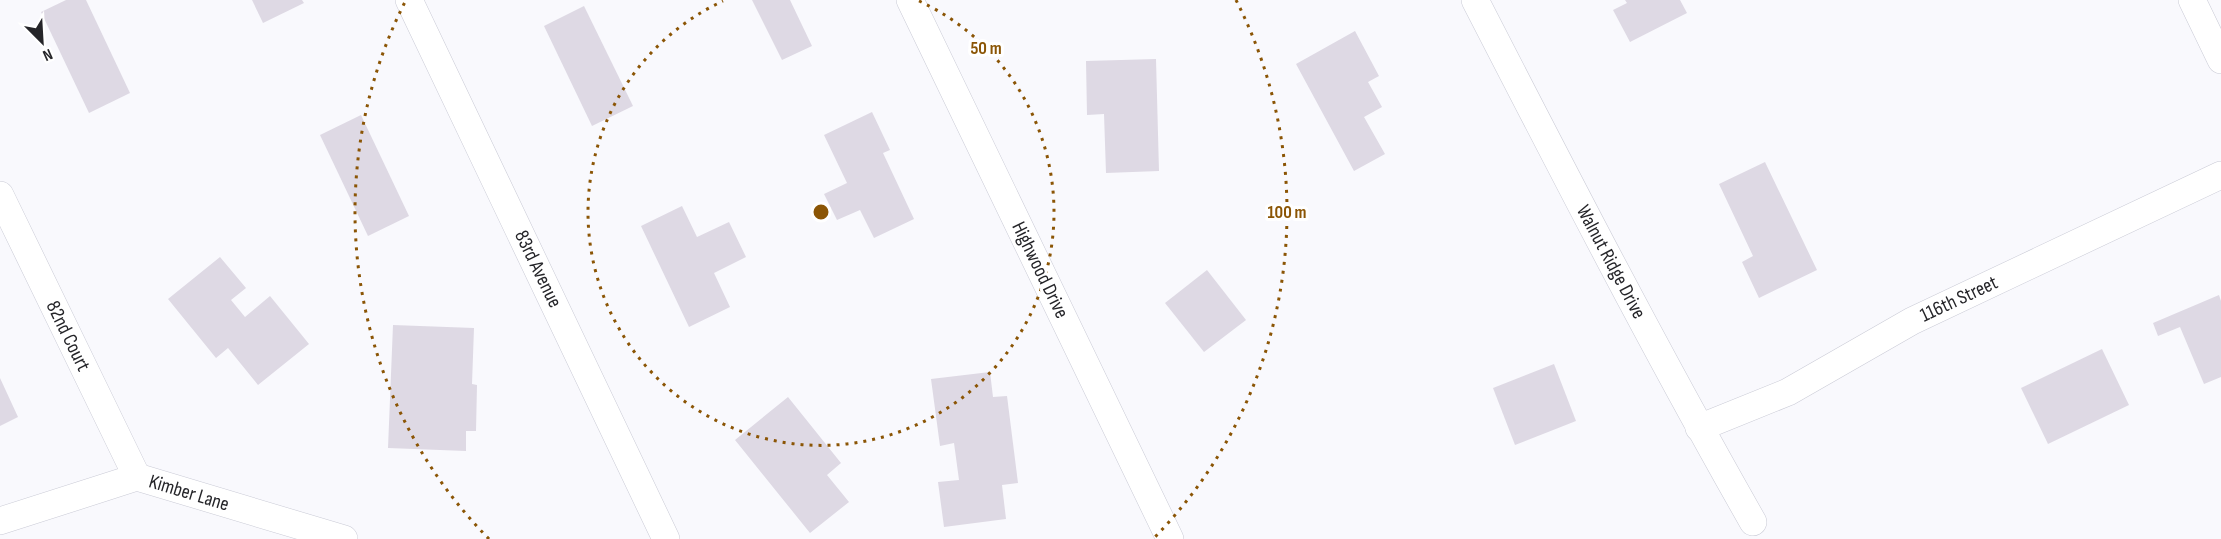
<svg xmlns="http://www.w3.org/2000/svg" width="2221" height="539" viewBox="0 0 2221 539" font-family="'Sofia Sans Condensed',sans-serif">
  <style>
    .building { fill: #ded9e4 }
    .lines { fill: none; stroke-linecap: round; stroke-linejoin: round }
    .street-casing { stroke: #cacbd6; stroke-width: 28 }
    .street { stroke: #fff; stroke-width: 27 }
    .ring { fill: none; stroke: #8b5505; stroke-width: 3; stroke-dasharray: 3 6 }
    .labels { text-anchor: middle; dominant-baseline: central; stroke-width: 6; stroke-linejoin: round; paint-order: stroke }
    .street-label { font-size: 20px; fill: #252529; stroke: #fff }
    .centre { fill: #8b5505; stroke: #fff; stroke-width: 3 }
    .ring-label { font-size: 18px; text-anchor: middle; font-weight: bold; fill: #8b5505; stroke: #fff; stroke-width: 6; stroke-linejoin: round; paint-order: stroke }
  </style>
  <rect width="100%" height="100%" fill="#f9f9fd"/>
  <!-- building -->
  <g class="building">
    <polygon points="66,0 86,0 130,93 89,113 41,12"/>
    <polygon points="252,0 302,0 304,3 263,23"/>
    <polygon points="752,0 790,0 812,46 782,60"/>
    <polygon points="1625,0 1680,0 1687,13 1630,42 1613,10 1627,3"/>
    <polygon points="584,6 633,106 592,126 544,26"/>
    <polygon points="1355,31 1379,76 1368,82 1382,107 1364,117 1385,154 1354,171 1296,64"/>
    <polygon points="1156,59 1159,171 1106,173 1104,114 1087,115 1086,61"/>
    <polygon points="872,112 890,150 883,153 914,219 874,238 860,210 837,220 824,194 847,183 824,135"/>
    <polygon points="361,115 409,216 368,236 320,135"/>
    <polygon points="1765,162 1817,270 1759,298 1742,262 1753,256 1719,184"/>
    <polygon points="682,206 697,237 729,222 746,257 714,273 730,307 689,327 641,226"/>
    <polygon points="220,257 246,288 231,300 245,317 270,296 309,344 258,385 228,348 216,358 168,299"/>
    <polygon points="1207,270 1246,320 1204,352 1165,303"/>
    <polygon points="2219,295 2221,301 2221,377 2204,384 2180,327 2158,336 2153,323"/>
    <polygon points="393,325 474,328 472,384 477,385 476,431 466,431 466,451 388,448"/>
    <polygon points="2102,349 2129,405 2048,444 2021,388"/>
    <polygon points="1554,364 1576,421 1515,445 1493,388"/>
    <polygon points="990,372 993,397 1007,396 1018,483 1002,485 1006,519 944,527 938,482 959,480 954,443 940,446 931,379"/>
    <polygon points="0,378 18,417 0,426"/>
    <polygon points="788,397 841,463 827,475 849,502 810,533 735,440"/>
  </g>
  <g class="lines">
    <!-- street casing -->
    <g class="street-casing">
      <g id="street">
        <polyline points="409,0 666,539"/>
        <polyline points="910,0 1170,539"/>
        <path d="M1475 0C1565 175 1655 350 1753 522"/>
        <polyline points="2192,0 2221,60"/>
        <polyline points="0,195 137,477"/>
        <polyline points="1699,428 1788,392 1912,321 2221,175"/>
        <polyline points="0,521 137,477 344,539"/>
      </g>
    </g>
    <!-- street -->
    <use href="#street" class="street"/>
  </g>
  <!-- distance rings -->
  <g class="ring">
    <path d="M919 1A233 233 0 1 1 723 1"/>
    <path d="M489 539A466 466 0 0 1 406 0M1236 0A466 466 0 0 1 1153 539"/>
  </g>
  <g class="labels">
    <!-- street labels -->
    <g class="street-label">
      <text transform="translate(1611 262) rotate(62)">Walnut Ridge Drive</text>
      <text transform="translate(538 269) rotate(64)">83rd Avenue</text>
      <text transform="translate(1040 270) rotate(64)">Highwood Drive</text>
      <text transform="translate(1959 299) rotate(-25)">116th Street</text>
      <text transform="translate(68 336) rotate(64)">82nd Court</text>
      <text transform="translate(189 493) rotate(17)">Kimber Lane</text>
    </g>
  </g>
  <circle cx="821" cy="212" r="9" class="centre"/>
  <g class="ring-label">
    <text x="986" y="54">50 m</text>
    <text x="1287" y="218">100 m</text>
  </g>
  <!-- north arrow -->
  <g transform="translate(42 42) rotate(156)" stroke="#ffffff" stroke-width="4.5" paint-order="stroke">
  <path d="M0-4.5L10 22L0 15L-10 22Z" fill="#252529"/>
  <text y="-9" font-size="16" font-weight="bold" text-anchor="middle" fill="#252529">N</text>
  </g>
</svg>
